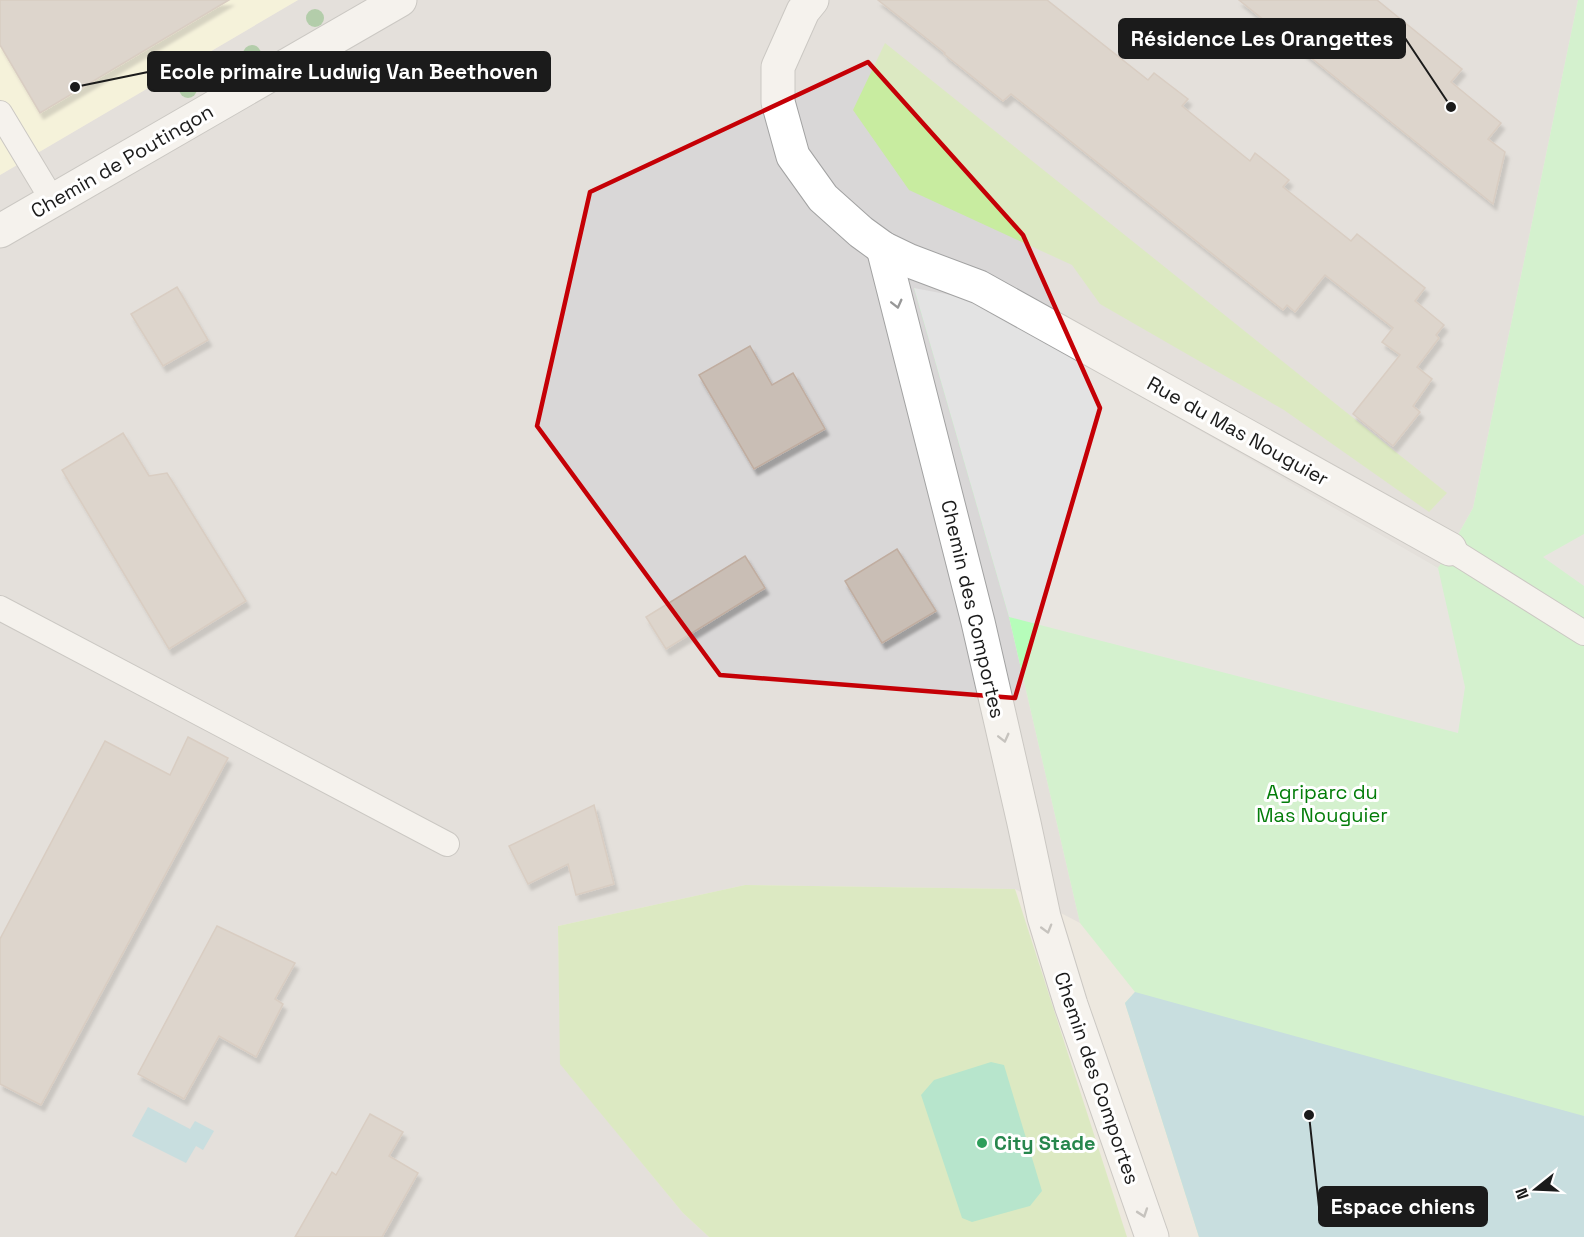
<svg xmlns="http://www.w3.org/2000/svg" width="1584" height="1237" viewBox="0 0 1584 1237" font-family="'Space Grotesk',sans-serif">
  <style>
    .residential { fill: #d9d7d7 }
    .education { fill: #fffed6 }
    .grass { fill: #c8eca0 }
    .park { fill: #b6fdba }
    .pitch { fill: #76e3b5 }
    .parking { fill: #e3e3e3 }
    .water { fill: #9bd2df }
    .building { fill: #c9beb5; stroke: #c0ada0; stroke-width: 1.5; filter: url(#shadow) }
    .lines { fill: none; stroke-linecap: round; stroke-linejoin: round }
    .lane-casing { stroke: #a2a2a2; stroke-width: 26 }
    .street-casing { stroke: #a2a2a2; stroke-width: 35 }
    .lane { stroke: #fff; stroke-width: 24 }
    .street { stroke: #fff; stroke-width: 33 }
    .tree { fill: #6dad6a }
    .oneway { stroke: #989898 }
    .marked { fill: none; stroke: #c50006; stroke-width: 4.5; stroke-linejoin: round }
    .leisure-dot { fill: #2e9e5b; stroke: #fff; stroke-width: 2 }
    .labels { text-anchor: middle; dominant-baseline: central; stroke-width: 6; stroke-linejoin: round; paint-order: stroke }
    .street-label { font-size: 20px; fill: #1b1b1b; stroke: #fff }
    .park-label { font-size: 20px; fill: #047d0a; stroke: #fff }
    .leisure-label { font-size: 20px; font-weight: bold; fill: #27864d; stroke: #fff; text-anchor: start }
    .leader { fill: none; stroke: #1b1b1b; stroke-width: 2 }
    .callout-dot { fill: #1b1b1b; stroke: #fff; stroke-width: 2 }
    .callout { fill: #1b1b1b; stroke: #1b1b1b; stroke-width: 2 }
    .callout-label { font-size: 21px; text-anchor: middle; font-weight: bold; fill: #fff }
  </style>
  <defs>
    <filter id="shadow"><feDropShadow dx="3.5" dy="6" stdDeviation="1.5" flood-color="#0004"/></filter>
  </defs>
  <rect width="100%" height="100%" fill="#ede8df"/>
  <!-- residential -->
  <polygon class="residential" points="298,0 1578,0 1473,508 1450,549 1438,568 1009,617 1080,923 1015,889 745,885 558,926 561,1064 683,1213 709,1237 0,1237 0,175"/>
  <!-- education -->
  <polygon class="education" points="0,0 298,0 0,175"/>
  <!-- grass -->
  <g class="grass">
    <polygon points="885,43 1447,493 1429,512 1284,410 1100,304 1072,265 909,190 853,110"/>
    <polygon points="745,885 1015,889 1127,1237 709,1237 683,1213 560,1064 558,926"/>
  </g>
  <!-- park -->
  <polygon class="park" points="1578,0 1584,0 1584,1237 1199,1237 1125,1003 1135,992 1080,923 1009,617 914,288 1438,568 1450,549 1473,508"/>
  <!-- pitch -->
  <polygon class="pitch" points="991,1062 1004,1065 1042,1191 1030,1206 972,1222 962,1218 921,1095 934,1080"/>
  <!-- parking -->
  <g class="parking">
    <polygon points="914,288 972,299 1438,568 1465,687 1458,733 1009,617"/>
    <polygon points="1584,534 1584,586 1543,557"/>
  </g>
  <!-- water -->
  <g class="water">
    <polygon points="1135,992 1584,1116 1584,1237 1199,1237 1125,1003"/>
    <polygon points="148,1107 190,1129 195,1121 214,1131 203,1150 196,1146 186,1163 132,1136"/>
  </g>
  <!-- building -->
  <g class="building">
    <polygon points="0,0 229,0 40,113 0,45"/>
    <polygon points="878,0 1047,0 1148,80 1154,73 1188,99 1182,106 1250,161 1255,153 1289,180 1283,187 1351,241 1357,234 1425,288 1415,301 1444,325 1436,335 1439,338 1417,367 1432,379 1413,406 1420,412 1393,446 1353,414 1400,355 1382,342 1393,328 1325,275 1295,312 1287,305 1283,310 1011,94 1003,101 944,54 945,53"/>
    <polygon points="1239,0 1377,0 1462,69 1451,82 1501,123 1488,139 1505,152 1493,204"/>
    <polygon points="177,287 208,340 163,366 131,314"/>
    <polygon points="750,346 772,385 793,373 825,429 754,469 699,375"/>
    <polygon points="123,433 149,476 167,473 246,601 169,649 62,470"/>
    <polygon points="897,549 936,611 882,643 845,581"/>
    <polygon points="745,556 765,588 666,649 646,617"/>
    <polygon points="188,737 228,758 41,1105 0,1084 0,939 105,741 170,775"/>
    <polygon points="594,805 614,884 576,895 568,864 528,884 509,846"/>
    <polygon points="217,926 295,963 275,999 283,1004 256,1057 219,1036 184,1099 138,1074"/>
    <polygon points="370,1114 403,1132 389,1156 418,1173 382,1237 295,1237 332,1172 336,1175"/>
  </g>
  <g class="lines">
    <!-- lane casing -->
    <g class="lane-casing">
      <g id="lane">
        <polyline points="0,113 53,201"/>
        <polyline points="1450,549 1584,633"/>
        <polyline points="0,608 447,844"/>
      </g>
    </g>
    <!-- street casing -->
    <g class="street-casing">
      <g id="street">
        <polyline points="812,0 803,11 778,67 778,102 793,156 823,198 861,232 883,248 910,261 979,287 1450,549"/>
        <polyline points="0,231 400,0"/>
        <polyline points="883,248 978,622 1024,823 1044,917 1071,1005 1152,1237"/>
      </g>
    </g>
    <!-- lane -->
    <use href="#lane" class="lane"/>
    <!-- street -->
    <use href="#street" class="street"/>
  </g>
  <!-- trees -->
  <g class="tree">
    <circle cx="315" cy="18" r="9"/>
    <circle cx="252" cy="54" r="9"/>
    <circle cx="188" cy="89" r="9"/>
  </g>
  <!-- one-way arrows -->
  <defs><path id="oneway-chevron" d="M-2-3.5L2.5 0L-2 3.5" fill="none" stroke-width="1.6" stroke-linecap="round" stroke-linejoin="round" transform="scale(1.5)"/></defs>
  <g class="oneway">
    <use href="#oneway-chevron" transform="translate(897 304) rotate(76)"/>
    <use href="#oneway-chevron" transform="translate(1004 738) rotate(76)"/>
    <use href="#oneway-chevron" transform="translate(1047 929) rotate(74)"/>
    <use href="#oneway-chevron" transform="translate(1143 1213) rotate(71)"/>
  </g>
  <!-- marked area -->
  <path d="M0 0H1584V1237H0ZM868 62 1023 235 1100 408 1015 698 720 675 537 426 590 192Z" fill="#ede8df" fill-opacity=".55" fill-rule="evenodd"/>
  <path class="marked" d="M868 62 1023 235 1100 408 1015 698 720 675 537 426 590 192Z"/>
  <!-- markers -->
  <circle class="leisure-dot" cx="982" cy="1143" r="6"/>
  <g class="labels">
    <!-- street labels -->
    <g class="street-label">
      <text transform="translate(122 161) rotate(-30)">Chemin de Poutingon</text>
      <text transform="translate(1238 431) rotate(29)">Rue du Mas Nouguier</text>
      <text transform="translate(973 609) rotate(77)">Chemin des Comportes</text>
      <text transform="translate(1097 1078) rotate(71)">Chemin des Comportes</text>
    </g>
    <!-- park labels -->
    <g class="park-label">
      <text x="1322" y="792">Agriparc du<tspan x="1322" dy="23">Mas Nouguier</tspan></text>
    </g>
    <!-- leisure labels -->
    <g class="leisure-label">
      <text x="994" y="1143">City Stade</text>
    </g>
  </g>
  <!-- callouts -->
  <path class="leader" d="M1451 107L1405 38M75 87L148 72M1309 1115L1319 1207"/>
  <g class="callout-dot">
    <circle cx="1451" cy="107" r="6"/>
    <circle cx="75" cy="87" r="6"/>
    <circle cx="1309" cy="1115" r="6"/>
  </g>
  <g class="callout">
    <rect x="1119" y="19" width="286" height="39" rx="6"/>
    <rect x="148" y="52" width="402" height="39" rx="6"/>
    <rect x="1319" y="1187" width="168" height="39" rx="6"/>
  </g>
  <g class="callout-label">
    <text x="1262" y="46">Résidence Les Orangettes</text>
    <text x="349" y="79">Ecole primaire Ludwig Van Beethoven</text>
    <text x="1403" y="1214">Espace chiens</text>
  </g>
  <!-- north arrow -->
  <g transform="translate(1536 1189) rotate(252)" stroke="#ffffff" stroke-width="4.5" paint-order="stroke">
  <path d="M0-4.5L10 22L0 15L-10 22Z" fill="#1b1b1b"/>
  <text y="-9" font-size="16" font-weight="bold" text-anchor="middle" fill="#1b1b1b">N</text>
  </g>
</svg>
